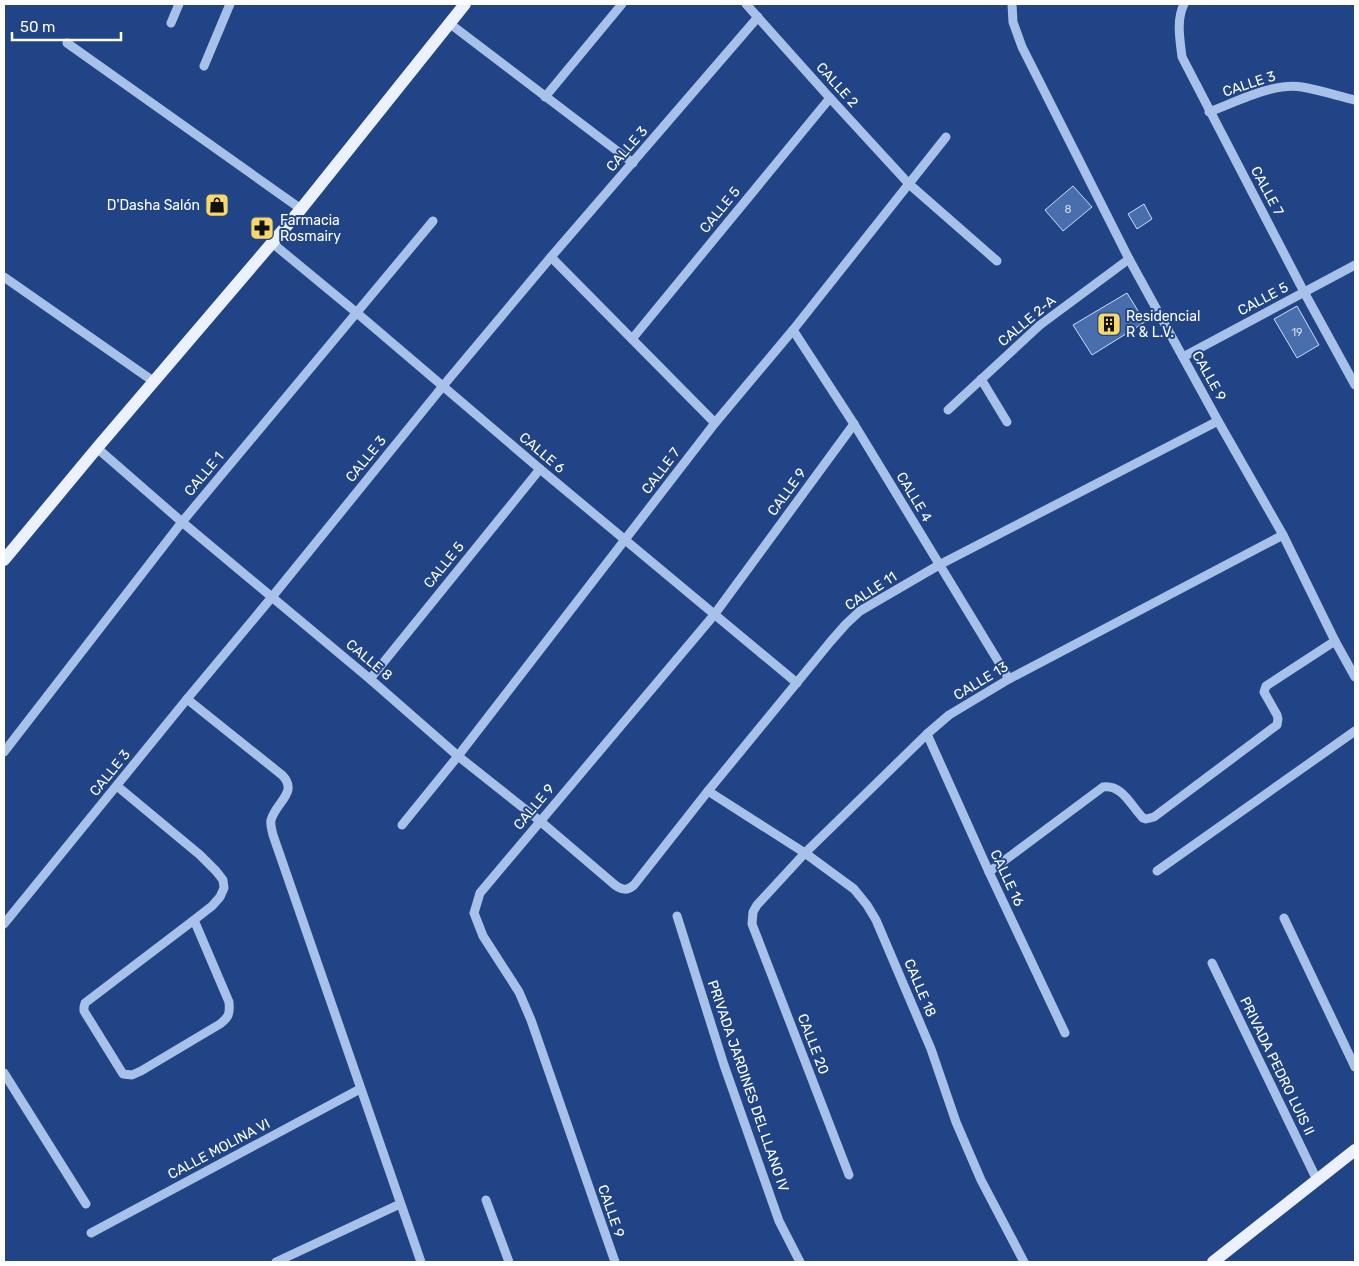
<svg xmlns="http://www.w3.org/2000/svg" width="1359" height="1266" viewBox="0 0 1359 1266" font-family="Rubik,sans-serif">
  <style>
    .building { fill: #486ead; stroke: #ccdcf7 }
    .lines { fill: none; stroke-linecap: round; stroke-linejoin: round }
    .minor { stroke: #a8c1e9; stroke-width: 9 }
    .major { stroke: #ebf1fe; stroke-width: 12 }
    .labels { text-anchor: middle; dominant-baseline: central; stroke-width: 4; stroke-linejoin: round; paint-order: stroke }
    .number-label { font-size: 11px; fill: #d1dbea }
    .street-label { font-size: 14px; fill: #fff; stroke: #204485 }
    .poi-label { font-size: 14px; fill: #fff; stroke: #204485; text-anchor: start }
  </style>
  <rect width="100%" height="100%" fill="#204485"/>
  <!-- building -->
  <g class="building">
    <polygon points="1073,186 1092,207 1063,231 1045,210"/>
    <polygon points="1144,204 1152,219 1137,229 1128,214"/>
    <polygon points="1127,293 1145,322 1092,355 1073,325"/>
    <polygon points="1297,306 1319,345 1297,358 1274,319"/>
  </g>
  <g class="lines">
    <!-- minor -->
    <g class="minor">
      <polyline points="746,4 830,98 909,184 997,261"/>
      <polyline points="1012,4 1013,22 1022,47 1129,259 1218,421 1283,535 1335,641 1355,677"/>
      <path d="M1184 4C1176 20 1180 40 1182 57L1304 292 1355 385"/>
      <polyline points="171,23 179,4"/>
      <polyline points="449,23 633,163"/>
      <polyline points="67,43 301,209"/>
      <polyline points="204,66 230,4"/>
      <polyline points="545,97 622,4"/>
      <path d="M1209 112C1236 102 1274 82 1302 87 1320 90 1338 96 1355 100"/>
      <polyline points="271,242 357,313 540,469 797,683"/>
      <polyline points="551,257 715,423"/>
      <polyline points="4,277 153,381"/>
      <polyline points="793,330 854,424 1009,679"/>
      <polyline points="632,339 830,98"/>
      <polyline points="1183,357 1355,265"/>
      <polyline points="981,379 1007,422"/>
      <polyline points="948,410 1040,325 1129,259"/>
      <path d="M97 448 182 522 370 679 458 756 540 821 615 885C622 890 627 891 634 885L708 791 831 641 846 624 860 611 939 565 1218 421"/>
      <polyline points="370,679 540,469"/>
      <path d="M187 699 282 775C299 792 276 802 271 820 270 825 272 830 273 835L421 1262"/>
      <polyline points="927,734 989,872 1065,1033"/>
      <polyline points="4,752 182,522 433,221"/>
      <path d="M117 786 200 855 216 871 223 880 224 888 220 897 212 906 194 920 85 1003 84 1007V1011L123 1074 132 1075 141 1071 220 1024C229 1017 230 1014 229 1002L194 920"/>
      <polyline points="708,791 805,853 854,889 867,905 876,920 931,1049 956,1122 981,1180 1024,1262"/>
      <polyline points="402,825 458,756 715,423 793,330 946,137"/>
      <polyline points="1157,871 1355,731"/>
      <path d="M989 872 1103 787C1122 784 1131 806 1143 818L1146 819 1154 817 1277 725 1278 719 1277 715 1264 692 1266 686 1335 641"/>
      <polyline points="677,916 724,1065 779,1221 800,1262"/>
      <polyline points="1284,918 1355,1067"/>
      <polyline points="4,924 187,699 272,597 443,386 551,257 758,17"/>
      <polyline points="1212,963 1317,1180"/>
      <polyline points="4,1073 86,1204"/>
      <polyline points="849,1175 752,924 753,912 757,905 805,853 927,734 949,715 1009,679 1283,535"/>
      <polyline points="486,1200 509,1262"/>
      <polyline points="91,1233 360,1089"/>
      <polyline points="276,1262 400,1204"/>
      <polyline points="615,1262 531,1020 519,992 483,936 474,913 480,893 714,615 854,424"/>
    </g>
    <!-- major -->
    <g class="major">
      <polyline points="4,560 97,448 301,209 465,4"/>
      <polyline points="1213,1262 1355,1150"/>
    </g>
  </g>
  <!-- icons -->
  <defs>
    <g id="shop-square" transform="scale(1.25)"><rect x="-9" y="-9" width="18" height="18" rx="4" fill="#f7d868" stroke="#204485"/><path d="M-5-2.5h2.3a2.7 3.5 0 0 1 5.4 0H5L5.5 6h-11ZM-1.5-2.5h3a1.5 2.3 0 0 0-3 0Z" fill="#111"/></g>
    <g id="pharmacy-square" transform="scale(1.25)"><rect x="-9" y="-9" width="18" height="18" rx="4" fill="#f7d868" stroke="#204485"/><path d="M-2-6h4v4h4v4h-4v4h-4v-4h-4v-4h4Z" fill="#111"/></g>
    <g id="building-square" transform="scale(1.25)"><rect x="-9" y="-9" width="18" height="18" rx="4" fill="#f7d868" stroke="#204485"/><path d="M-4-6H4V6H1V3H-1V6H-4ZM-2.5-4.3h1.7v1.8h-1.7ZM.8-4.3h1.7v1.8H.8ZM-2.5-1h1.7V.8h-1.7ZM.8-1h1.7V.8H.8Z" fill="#111"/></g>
  </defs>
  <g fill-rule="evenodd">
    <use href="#shop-square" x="217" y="205"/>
    <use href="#pharmacy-square" x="262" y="228"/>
    <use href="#building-square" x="1109" y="324"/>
  </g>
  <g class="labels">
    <!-- number labels -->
    <g class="number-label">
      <text x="1068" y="209">8</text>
      <text x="1297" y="332">19</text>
    </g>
    <!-- street labels -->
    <g class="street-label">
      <text transform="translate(1249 84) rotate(-18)">CALLE 3</text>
      <text transform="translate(837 85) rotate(48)">CALLE 2</text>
      <text transform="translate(627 149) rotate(-49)">CALLE 3</text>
      <text transform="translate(1267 191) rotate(62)">CALLE 7</text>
      <text transform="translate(720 210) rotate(-51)">CALLE 5</text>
      <text transform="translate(1263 299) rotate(-28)">CALLE 5</text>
      <text transform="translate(1027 321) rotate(-40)">CALLE 2-A</text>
      <text transform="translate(1209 376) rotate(61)">CALLE 9</text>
      <text transform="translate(542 453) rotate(40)">CALLE 6</text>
      <text transform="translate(366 459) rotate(-51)">CALLE 3</text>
      <text transform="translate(661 471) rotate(-53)">CALLE 7</text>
      <text transform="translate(204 474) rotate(-50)">CALLE 1</text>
      <text transform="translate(787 492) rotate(-54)">CALLE 9</text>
      <text transform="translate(914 497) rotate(59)">CALLE 4</text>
      <text transform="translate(444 565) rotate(-51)">CALLE 5</text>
      <text transform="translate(871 591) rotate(-33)">CALLE 11</text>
      <text transform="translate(369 660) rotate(40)">CALLE 8</text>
      <text transform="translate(981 681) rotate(-31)">CALLE 13</text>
      <text transform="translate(110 773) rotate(-51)">CALLE 3</text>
      <text transform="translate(534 807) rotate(-50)">CALLE 9</text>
      <text transform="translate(1007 878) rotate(65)">CALLE 16</text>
      <text transform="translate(920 988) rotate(67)">CALLE 18</text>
      <text transform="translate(813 1044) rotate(69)">CALLE 20</text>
      <text transform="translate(1277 1066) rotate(64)">PRIVADA PEDRO LUIS II</text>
      <text transform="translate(748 1086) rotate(71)">PRIVADA JARDINES DEL LLANO IV</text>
      <text transform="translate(219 1149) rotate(-28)">CALLE MOLINA VI</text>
      <text transform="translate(611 1211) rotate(71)">CALLE 9</text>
    </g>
    <!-- poi labels -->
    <g class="poi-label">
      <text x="200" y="205" text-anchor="end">D'Dasha Salón</text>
      <text x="280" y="220">Farmacia<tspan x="280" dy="16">Rosmairy</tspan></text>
      <text x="1126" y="316">Residencial<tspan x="1126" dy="16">R &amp; L.V.</tspan></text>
    </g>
  </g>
  <!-- border -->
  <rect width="1359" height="1266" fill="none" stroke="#ffffff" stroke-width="10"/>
  <!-- scale -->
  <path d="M12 32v8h109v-8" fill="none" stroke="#ffffff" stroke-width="2.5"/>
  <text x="20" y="32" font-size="15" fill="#ffffff" stroke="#204485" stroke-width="4" paint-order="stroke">50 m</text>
</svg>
